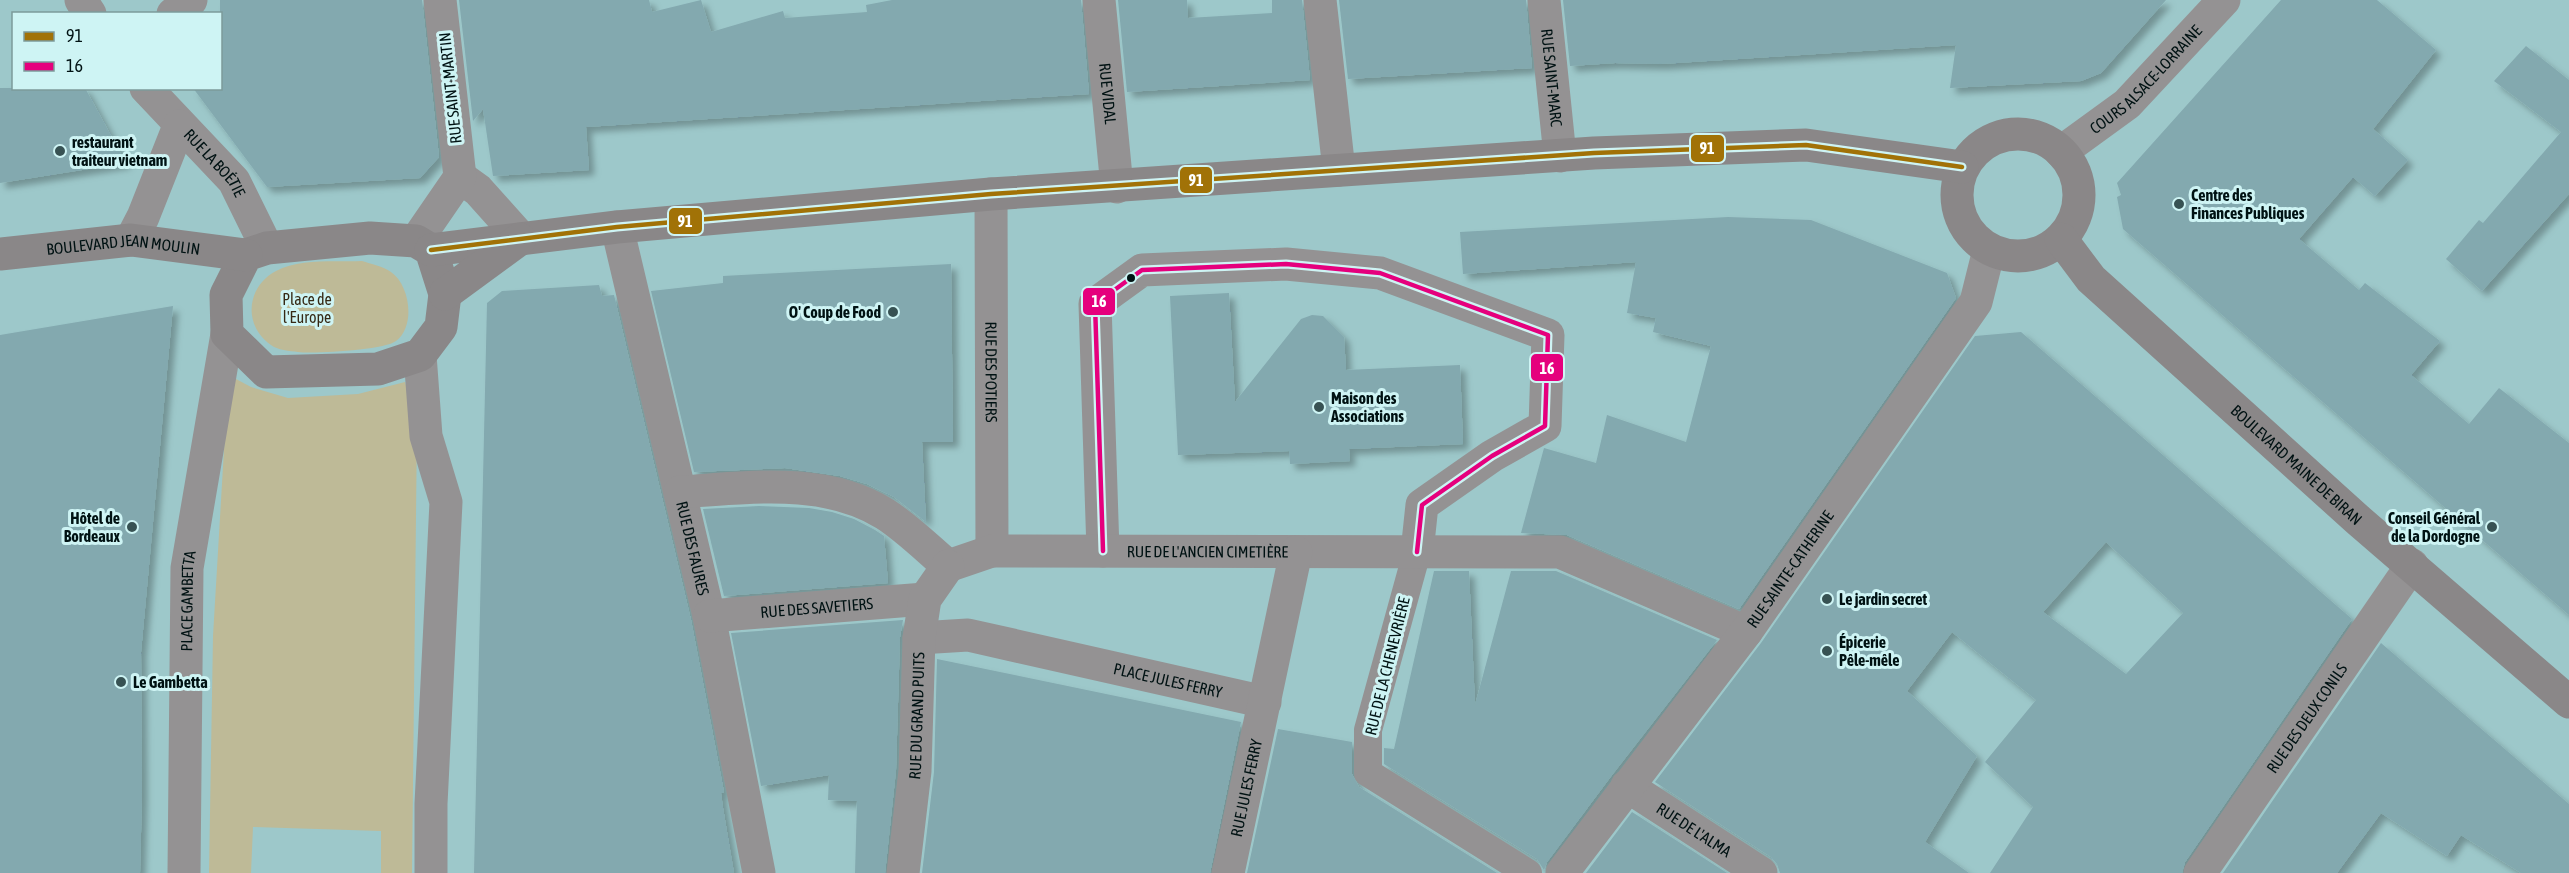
<svg xmlns="http://www.w3.org/2000/svg" width="2569" height="873" viewBox="0 0 2569 873" font-family="'Asap Condensed',sans-serif">
  <style>
    .green { fill: #beba97 }
    .building { fill: #83a9af; fill-rule: evenodd; filter: url(#shadow) }
    .lines { fill: none; stroke-linecap: round; stroke-linejoin: round }
    .service { stroke: #949293; stroke-width: 28 }
    .minor { stroke: #949293; stroke-width: 33 }
    .secondary { stroke: #8a8788; stroke-width: 33 }
    .bus-1-casing { stroke: #cef4f4; stroke-width: 9 }
    .bus-2-casing { stroke: #cef4f4; stroke-width: 9 }
    .bus-1 { stroke: #a17207; stroke-width: 4.5 }
    .bus-2 { stroke: #e5007d; stroke-width: 4.5 }
    .poi-dot { fill: #375253; stroke: #cef4f4; stroke-width: 2 }
    .bus-dot { fill: #001213; stroke: #cef4f4; stroke-width: 2 }
    .labels { text-anchor: middle; dominant-baseline: central; stroke-width: 6; stroke-linejoin: round; paint-order: stroke }
    .street-label { font-size: 16px; fill: #001213; stroke: #cef4f4 }
    .poi-label { font-size: 16px; font-weight: bold; fill: #001213; stroke: #cef4f4; text-anchor: start }
    .park-label { font-size: 16px; fill: #362915; stroke: #cef4f4 }
    .line-badge { stroke: #cef4f4; stroke-width: 2 }
    .badge-label { font-size: 16px; text-anchor: middle; font-weight: bold; fill: #fff }
  </style>
  <defs>
    <filter id="shadow"><feDropShadow dx="5.5" dy="5.5" stdDeviation="3" flood-color="#0004"/></filter>
  </defs>
  <rect width="100%" height="100%" fill="#9dc8ca"/>
  <!-- green -->
  <g class="green">
    <path d="M362 261C371 264 383 266 391 272 410 285 416 326 396 341 385 350 314 354 298 352 290 351 277 350 271 345 242 325 247 286 276 271 300 258 335 262 362 261Z"/>
    <polygon points="236,379 251,387 288,398 358,394 405,382 417,427 412,873 381,873 381,831 253,827 251,873 209,873 213,636 227,399"/>
  </g>
  <!-- building -->
  <g class="building">
    <polygon points="220,0 422,0 439,157 420,178 267,187 193,88 220,88"/>
    <polygon points="459,0 649,0 652,12 701,0 711,32 783,11 785,18 867,12 866,5 892,0 1081,0 1089,94 586,127 589,170 493,176 483,109 473,121"/>
    <polygon points="1118,0 1187,0 1188,18 1272,13 1272,0 1302,0 1310,80 1127,92"/>
    <polygon points="1339,0 1526,0 1532,68 1348,79"/>
    <polygon points="1563,0 2166,0 2101,73 2081,81 1950,88 1956,45 1661,64 1615,63 1570,66"/>
    <polygon points="2281,0 2377,0 2436,50 2373,129 2408,160 2375,196 2353,177 2299,239 2359,290 2365,283 2440,341 2411,375 2469,424 2499,388 2569,443 2569,615 2123,229 2117,197 2121,195 2117,183"/>
    <polygon points="2526,46 2569,80 2569,194 2482,291 2446,259 2479,220 2483,223 2561,132 2494,81"/>
    <polygon points="0,88 85,88 126,163 0,183"/>
    <polygon points="1728,217 1811,220 1947,273 1956,298 1739,609 1567,535 1521,533 1544,448 1596,463 1607,415 1686,442 1711,346 1653,332 1656,318 1627,313 1636,262 1463,274 1460,232"/>
    <polygon points="951,264 953,442 922,442 926,522 894,497 867,484 840,476 785,468 694,472 651,291 723,283 723,276"/>
    <polygon points="599,285 602,296 614,295 691,620 724,792 721,793 723,808 734,873 474,873 487,303 502,291"/>
    <polygon points="1229,293 1235,402 1301,319 1312,315 1323,316 1344,337 1346,370 1460,365 1463,444 1349,449 1350,461 1290,464 1289,451 1178,455 1170,296"/>
    <polygon points="173,306 141,652 142,793 140,873 0,873 0,335"/>
    <path d="M2021 332 2352 619 2185 862 2182 873H1990L2033 807 1985 762 2036 700 1952 632 1907 691 1977 756 1925 842 1969 873H1780L1777 864 1771 857 1655 782 1761 643 1975 336ZM2106 542 2183 613 2126 674 2043 612Z"/>
    <polygon points="759,506 809,508 832,512 854,519 875,530 884,536 888,583 724,596 703,509"/>
    <polygon points="1434,571 1469,571 1475,705 1511,571 1556,571 1717,640 1612,775 1547,862 1544,870 1537,859 1384,764 1384,748 1394,749"/>
    <polygon points="903,620 900,637 896,770 885,873 855,873 857,801 828,800 829,775 761,786 731,633"/>
    <polygon points="2381,643 2569,804 2569,873 2521,873 2461,835 2447,856 2381,813 2337,873 2223,873"/>
    <polygon points="937,659 1241,722 1210,873 922,873 934,772"/>
    <polygon points="1278,729 1352,742 1352,774 1359,787 1497,873 1247,873"/>
    <polygon points="1632,812 1727,873 1586,873"/>
  </g>
  <g class="lines">
    <!-- service -->
    <polyline class="service" points="1417,552 1368,730 1368,773 1528,873"/>
    <!-- minor -->
    <g class="minor">
      <polyline points="81,0 90,14"/>
      <path id="s1" d="M1099 0 1117 187"/>
      <polyline points="1320,0 1339,170"/>
      <path id="s2" d="M1544 0 1560 156"/>
      <polyline points="173,14 191,0"/>
      <path id="s3" d="M146 88 234 181 267 248"/>
      <path id="s4" d="M2061 152 2127 104 2224 0"/>
      <polyline points="460,177 478,190 521,238"/>
      <path id="s5" d="M991 194 992 551"/>
      <path id="s6" d="M617 227 709 616 759 873"/>
      <polyline points="131,240 143,217 179,126"/>
      <polyline points="416,241 460,177 440,0"/>
      <polyline points="420,355 426,436 446,502 431,804 431,873"/>
      <path d="M680 492C748 488 824 476 885 514 907 528 928 549 948 566"/>
      <polyline points="1103,551 1095,304 1142,270 1286,264 1380,273 1548,335 1545,426 1492,456 1422,505 1417,552"/>
      <path id="s7" d="M948 566 992 551 1560 552 1746 632"/>
      <path id="s8" d="M709 616 925 599"/>
      <path id="s9" d="M919 638 968 635 1265 702"/>
      <path id="s10" d="M1627 786 1761 873"/>
      <path id="s11" d="M184 873 187 568 227 334"/>
      <path id="s12" d="M903 873 915 771 919 638 925 599 948 566"/>
      <path id="s13" d="M1228 873 1296 552"/>
      <path id="s14" d="M1562 873 1746 632 1976 302 1989 250"/>
      <path id="s15" d="M2200 873 2412 565"/>
    </g>
    <!-- secondary -->
    <g class="secondary">
      <circle cx="2018" cy="195" r="61"/>
      <polygon points="370,238 416,241 431,250 445,294 441,327 420,355 378,369 266,372 227,334 226,295 246,255 267,248"/>
      <path id="s16" d="M2061 239 2091 279 2358 520 2569 702"/>
      <polyline points="431,250 617,227 991,194 1594,153 1806,145 1962,167"/>
      <path id="s17" d="M0 254 131 240 246 255"/>
      <polyline points="445,294 520,239"/>
    </g>
    <!-- bus-1 casing -->
    <g class="bus-1-casing">
      <polyline id="bus-1" points="431,250 617,227 991,194 1594,153 1806,145 1962,167"/>
    </g>
    <!-- bus-2 casing -->
    <g class="bus-2-casing">
      <polyline id="bus-2" points="1103,551 1095,304 1142,270 1286,264 1380,273 1548,335 1545,426 1492,456 1422,505 1417,552"/>
    </g>
    <!-- bus-1 -->
    <use href="#bus-1" class="bus-1"/>
    <!-- bus-2 -->
    <use href="#bus-2" class="bus-2"/>
  </g>
  <!-- markers -->
  <g class="poi-dot">
    <circle cx="60" cy="151" r="6"/>
    <circle cx="2179" cy="204" r="6"/>
    <circle cx="893" cy="312" r="6"/>
    <circle cx="1319" cy="407" r="6"/>
    <circle cx="132" cy="527" r="6"/>
    <circle cx="2492" cy="527" r="6"/>
    <circle cx="1827" cy="599" r="6"/>
    <circle cx="1827" cy="651" r="6"/>
    <circle cx="121" cy="682" r="6"/>
  </g>
  <circle class="bus-dot" cx="1131" cy="278" r="5"/>
  <g class="labels">
    <!-- street labels -->
    <g class="street-label">
      <text stroke="none"><textPath href="#s2" startOffset="78">RUE SAINT-MARC</textPath></text>
      <text stroke="none"><textPath href="#s4" startOffset="112">COURS ALSACE-LORRAINE</textPath></text>
      <text transform="translate(450 88) rotate(-96)">RUE SAINT-MARTIN</text>
      <text stroke="none"><textPath href="#s1" startOffset="94">RUE VIDAL</textPath></text>
      <text stroke="none"><textPath href="#s3" startOffset="102">RUE LA BOÉTIE</textPath></text>
      <text stroke="none"><textPath href="#s17" startOffset="124">BOULEVARD JEAN MOULIN</textPath></text>
      <text stroke="none"><textPath href="#s5" startOffset="178">RUE DES POTIERS</textPath></text>
      <text stroke="none"><textPath href="#s16" startOffset="327">BOULEVARD MAINE DE BIRAN</textPath></text>
      <text stroke="none"><textPath href="#s6" startOffset="330">RUE DES FAURES</textPath></text>
      <text stroke="none"><textPath href="#s7" startOffset="262">RUE DE L'ANCIEN CIMETIÈRE</textPath></text>
      <text stroke="none"><textPath href="#s14" startOffset="380">RUE SAINTE-CATHERINE</textPath></text>
      <text stroke="none"><textPath href="#s11" startOffset="272">PLACE GAMBETTA</textPath></text>
      <text stroke="none"><textPath href="#s8" startOffset="108">RUE DES SAVETIERS</textPath></text>
      <text transform="translate(1387 666) rotate(-76)">RUE DE LA CHENEVRIÈRE</text>
      <text stroke="none"><textPath href="#s9" startOffset="254">PLACE JULES FERRY</textPath></text>
      <text stroke="none"><textPath href="#s12" startOffset="158">RUE DU GRAND PUITS</textPath></text>
      <text stroke="none"><textPath href="#s15" startOffset="188">RUE DES DEUX CONILS</textPath></text>
      <text stroke="none"><textPath href="#s13" startOffset="87">RUE JULES FERRY</textPath></text>
      <text stroke="none"><textPath href="#s10" startOffset="80">RUE DE L'ALMA</textPath></text>
    </g>
    <!-- poi labels -->
    <g class="poi-label">
      <text x="72" y="142">restaurant<tspan x="72" dy="18">traiteur vietnam</tspan></text>
      <text x="2191" y="195">Centre des<tspan x="2191" dy="18">Finances Publiques</tspan></text>
      <text x="881" y="312" text-anchor="end">O' Coup de Food</text>
      <text x="1331" y="398">Maison des<tspan x="1331" dy="18">Associations</tspan></text>
      <text x="120" y="518" text-anchor="end">Hôtel de<tspan x="120" dy="18">Bordeaux</tspan></text>
      <text x="2480" y="518" text-anchor="end">Conseil Général<tspan x="2480" dy="18">de la Dordogne</tspan></text>
      <text x="1839" y="599">Le jardin secret</text>
      <text x="1839" y="642">Épicerie<tspan x="1839" dy="18">Pêle-mêle</tspan></text>
      <text x="133" y="682">Le Gambetta</text>
    </g>
    <!-- park labels -->
    <g class="park-label">
      <text x="307" y="299">Place de<tspan x="307" dy="18">l'Europe</tspan></text>
    </g>
  </g>
  <g class="line-badge">
    <rect x="1690" y="134" width="35" height="29" rx="6" fill="#a17207"/>
    <rect x="1179" y="166" width="34" height="28" rx="6" fill="#a17207"/>
    <rect x="668" y="207" width="35" height="28" rx="6" fill="#a17207"/>
    <rect x="1082" y="287" width="34" height="29" rx="6" fill="#e5007d"/>
    <rect x="1530" y="353" width="34" height="29" rx="6" fill="#e5007d"/>
  </g>
  <g class="badge-label">
    <text x="1707" y="154">91</text>
    <text x="1196" y="186">91</text>
    <text x="685" y="227">91</text>
    <text x="1099" y="307">16</text>
    <text x="1547" y="374">16</text>
  </g>
  <!-- legend -->
  <rect x="12" y="12" width="210" height="78" fill="#cef4f4" stroke="#7c9a9a" stroke-width="1.5"/>
  <rect x="24" y="32" width="30" height="9" fill="#a17207" stroke="#7c9a9a" stroke-width="1.5"/>
  <text x="66" y="42" font-size="18" fill="#001213">91</text>
  <rect x="24" y="62" width="30" height="9" fill="#e5007d" stroke="#7c9a9a" stroke-width="1.5"/>
  <text x="66" y="72" font-size="18" fill="#001213">16</text>
</svg>
